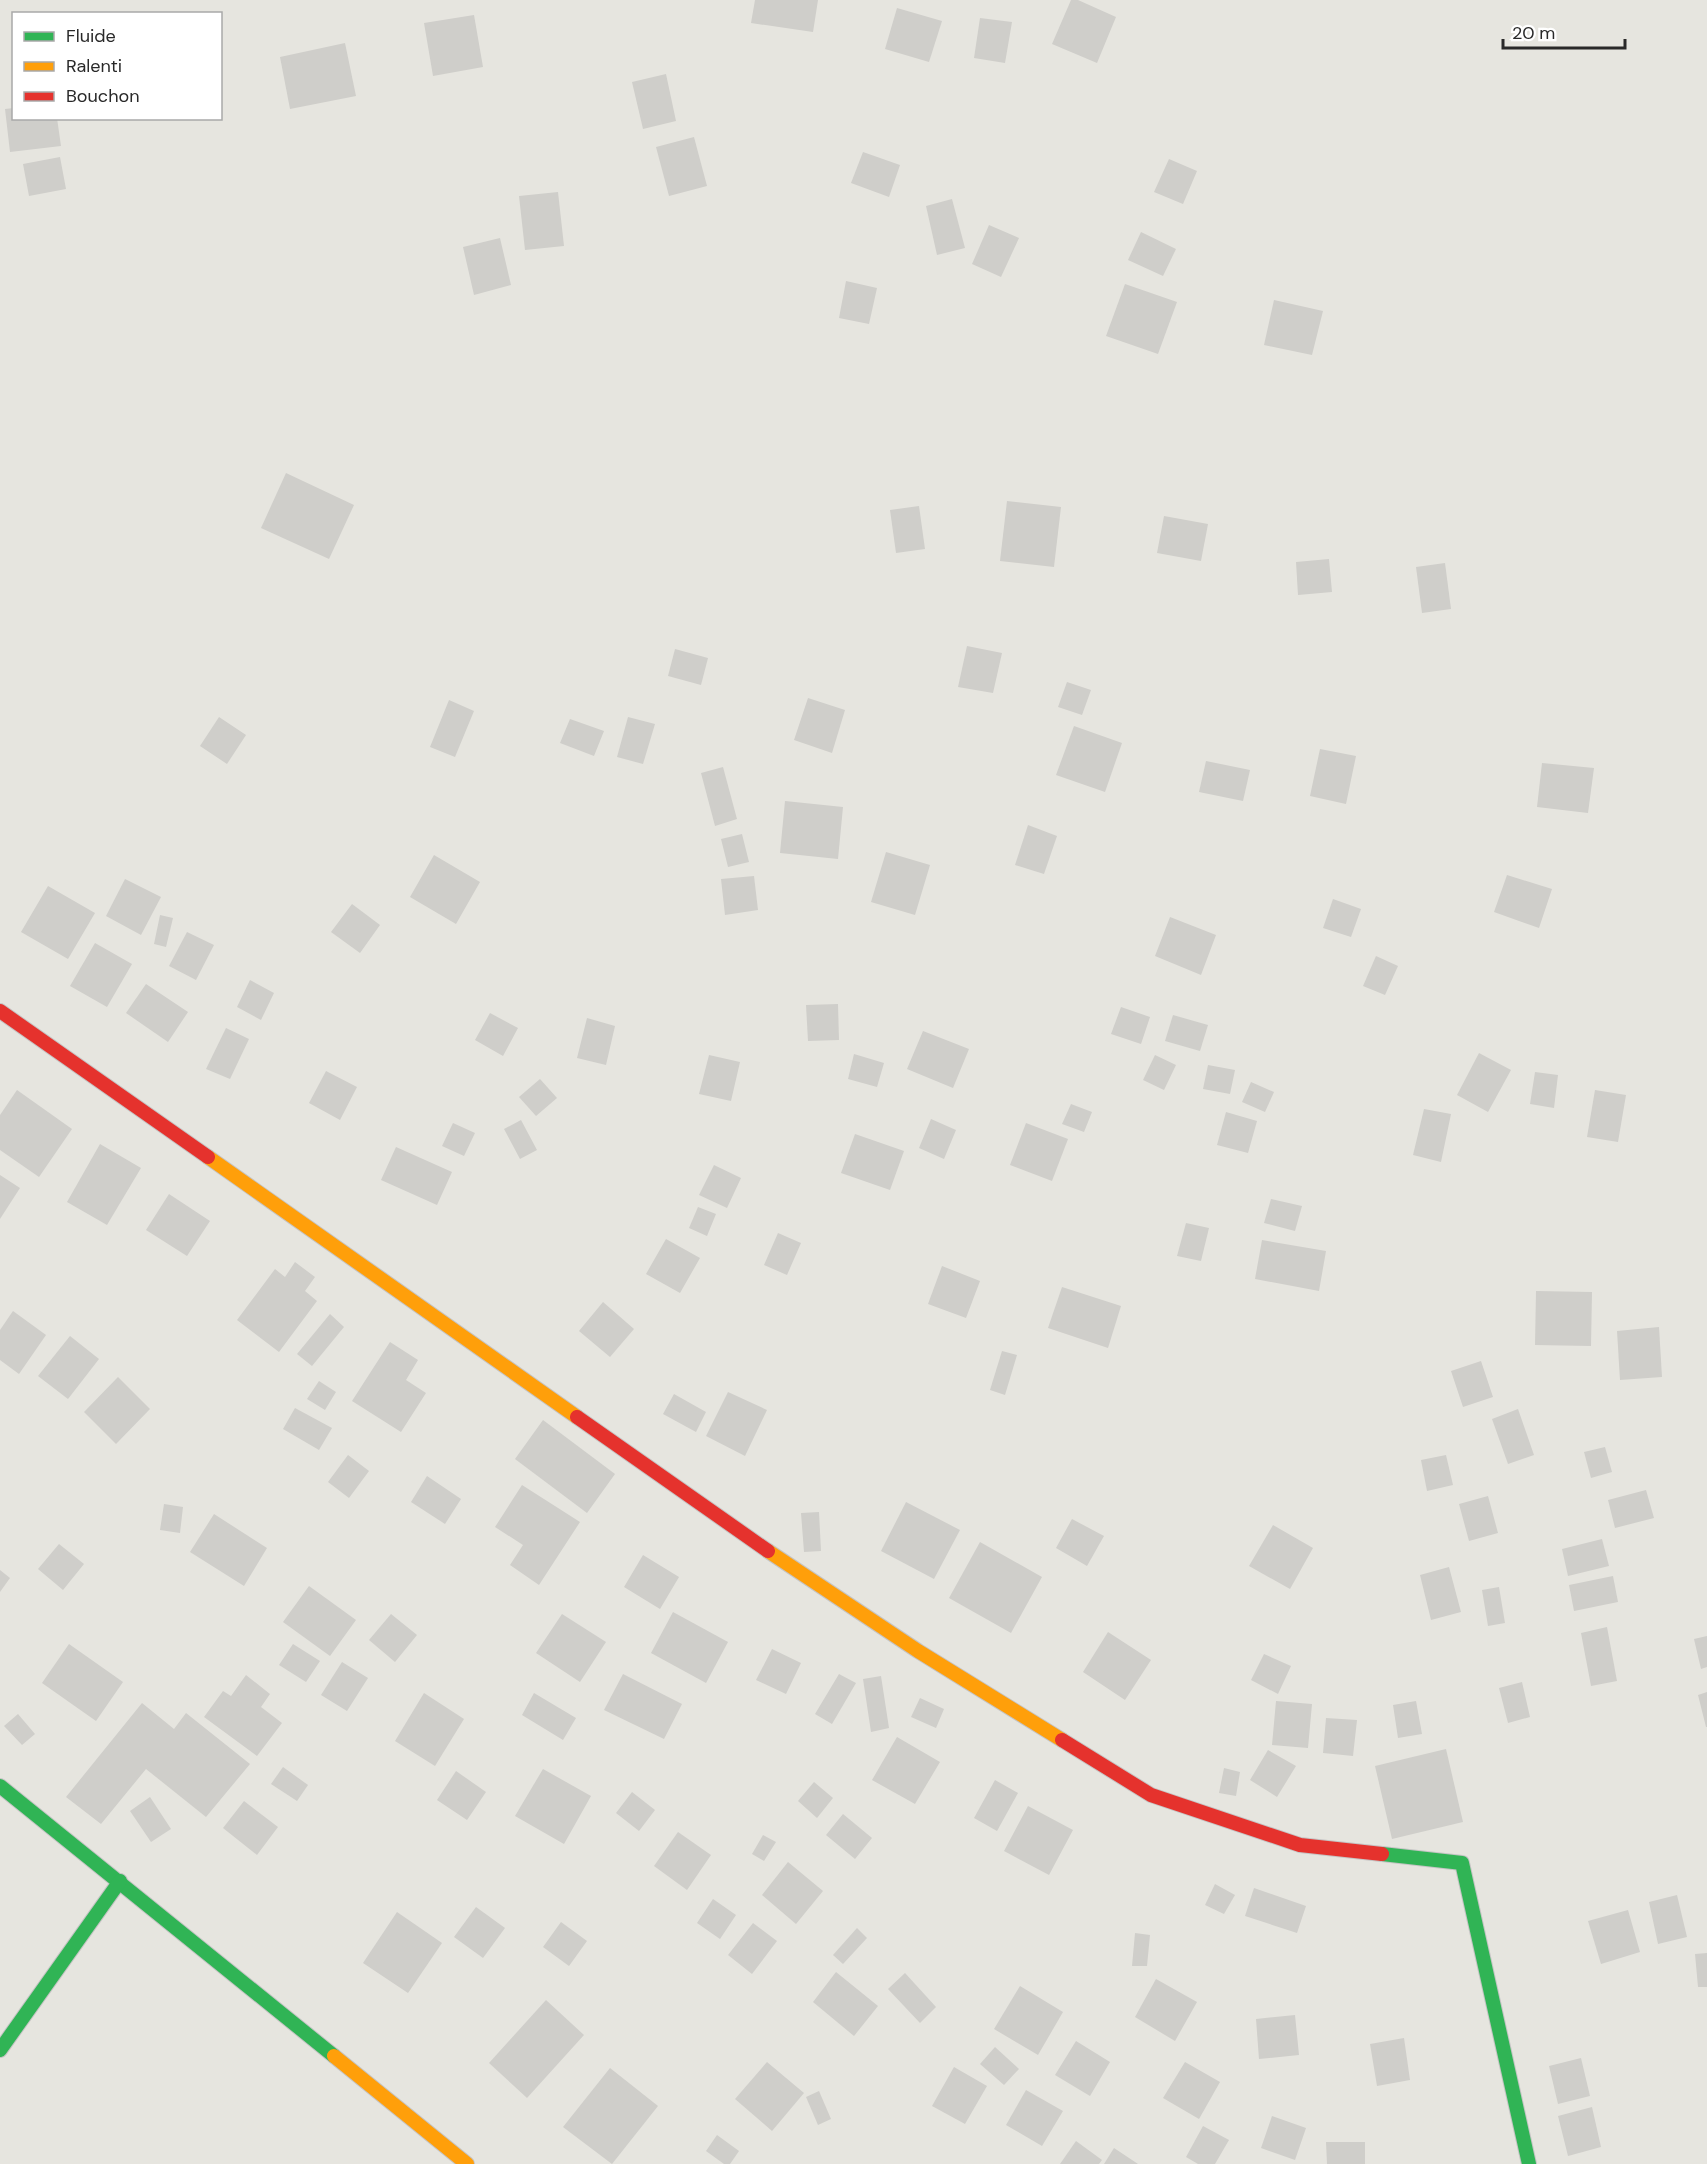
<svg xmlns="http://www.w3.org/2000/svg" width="1707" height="2164" viewBox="0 0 1707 2164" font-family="'DM Sans',sans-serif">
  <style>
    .building { fill: #cfceca }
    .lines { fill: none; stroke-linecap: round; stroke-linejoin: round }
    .fast-casing { stroke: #c5c4c4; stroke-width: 16 }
    .slow-casing { stroke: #c5c4c4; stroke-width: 16 }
    .jam-casing { stroke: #c5c4c4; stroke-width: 16 }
    .fast { stroke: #30b455; stroke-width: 14 }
    .slow { stroke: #ff9f0a; stroke-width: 14 }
    .jam { stroke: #e5322d; stroke-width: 14 }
  </style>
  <rect width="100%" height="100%" fill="#e6e5df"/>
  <!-- building -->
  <g class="building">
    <polygon points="755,0 818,0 813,32 751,23"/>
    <polygon points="1071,0 1078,0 1116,17 1097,63 1052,44"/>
    <polygon points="897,8 942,21 929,62 885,49"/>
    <polygon points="474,15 483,67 433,76 424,23"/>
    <polygon points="980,18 1012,22 1005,63 974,58"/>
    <polygon points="345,43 356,96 290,109 280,57"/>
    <polygon points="666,74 676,121 643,129 632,82"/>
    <polygon points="14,108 14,118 57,118 61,146 10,152 5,109"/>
    <polygon points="694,137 707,186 669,196 656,147"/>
    <polygon points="863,152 900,165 889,197 851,183"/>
    <polygon points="60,157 66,189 29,196 23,164"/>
    <polygon points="1169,159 1197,171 1183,204 1154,192"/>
    <polygon points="558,192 564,246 525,250 519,196"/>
    <polygon points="952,199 965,248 937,255 926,206"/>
    <polygon points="989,225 1019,238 1001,277 972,264"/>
    <polygon points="1141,232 1176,249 1163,276 1128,260"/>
    <polygon points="500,238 511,285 474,295 463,247"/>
    <polygon points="846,281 877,288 869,324 839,318"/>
    <polygon points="1125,284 1177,302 1158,354 1106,336"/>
    <polygon points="1274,300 1323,311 1312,355 1264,345"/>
    <polygon points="286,473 354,505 329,559 261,528"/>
    <polygon points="1007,501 1061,507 1054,567 1000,561"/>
    <polygon points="919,506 925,549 896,553 890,510"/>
    <polygon points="1164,516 1208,524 1201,561 1157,553"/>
    <polygon points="1329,559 1332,592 1298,595 1296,562"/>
    <polygon points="1445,563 1451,609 1422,613 1416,567"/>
    <polygon points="967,646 1002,653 993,693 958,687"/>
    <polygon points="675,649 708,658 701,685 668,676"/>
    <polygon points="1067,682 1091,690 1082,715 1058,707"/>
    <polygon points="808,698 845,710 832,753 794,740"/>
    <polygon points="449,700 474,711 455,757 430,747"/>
    <polygon points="219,717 246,735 227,764 200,746"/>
    <polygon points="628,717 655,724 643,764 617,757"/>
    <polygon points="570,719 604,731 594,756 560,743"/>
    <polygon points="1074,726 1122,743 1105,792 1056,775"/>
    <polygon points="1320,749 1356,756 1346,804 1310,796"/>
    <polygon points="1206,761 1250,770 1243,801 1199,792"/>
    <polygon points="1542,763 1594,768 1588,813 1537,807"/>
    <polygon points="723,767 737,819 715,826 701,773"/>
    <polygon points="785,801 843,807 838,859 780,853"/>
    <polygon points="1028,825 1057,836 1044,874 1015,865"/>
    <polygon points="742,834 749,862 728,867 721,839"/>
    <polygon points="886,852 930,865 915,915 871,902"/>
    <polygon points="434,855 480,882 456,924 410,897"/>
    <polygon points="1507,875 1552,889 1539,928 1494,912"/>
    <polygon points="754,876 758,910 725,915 721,879"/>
    <polygon points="125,879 161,897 141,935 106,916"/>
    <polygon points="48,886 95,913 68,959 21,932"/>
    <polygon points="1333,899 1361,909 1351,937 1323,928"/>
    <polygon points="352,904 380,925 360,953 331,932"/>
    <polygon points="160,915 173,918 166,947 154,944"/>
    <polygon points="1170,917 1216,935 1201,975 1155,956"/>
    <polygon points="187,932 214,945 196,980 169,966"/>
    <polygon points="95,943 132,964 107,1007 70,986"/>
    <polygon points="1376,956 1398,966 1385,995 1363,986"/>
    <polygon points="250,980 274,993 261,1020 237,1007"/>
    <polygon points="146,984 188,1012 168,1042 126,1013"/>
    <polygon points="838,1004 839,1040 808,1041 806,1005"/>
    <polygon points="1121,1007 1150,1017 1141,1044 1111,1034"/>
    <polygon points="490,1013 518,1028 503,1056 475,1040"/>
    <polygon points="1173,1015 1208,1025 1200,1051 1165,1041"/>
    <polygon points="587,1018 615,1026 606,1065 577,1058"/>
    <polygon points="226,1028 249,1039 230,1079 206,1069"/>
    <polygon points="923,1031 969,1049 953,1088 907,1069"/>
    <polygon points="1479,1053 1511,1070 1488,1112 1457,1095"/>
    <polygon points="854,1054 884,1063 877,1087 848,1079"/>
    <polygon points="709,1055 740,1062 731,1101 699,1094"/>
    <polygon points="1155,1055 1176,1065 1164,1090 1143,1080"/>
    <polygon points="1208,1065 1235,1070 1230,1094 1203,1089"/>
    <polygon points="326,1071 357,1087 340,1120 309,1103"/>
    <polygon points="1535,1072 1558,1075 1554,1108 1530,1104"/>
    <polygon points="540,1079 557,1098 536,1116 519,1097"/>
    <polygon points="1251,1082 1274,1092 1265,1112 1242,1102"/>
    <polygon points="17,1090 72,1129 39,1177 0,1150 0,1115"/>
    <polygon points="1595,1090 1626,1095 1618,1142 1587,1137"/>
    <polygon points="1071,1104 1092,1112 1084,1132 1062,1124"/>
    <polygon points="1424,1109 1451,1114 1441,1162 1413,1155"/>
    <polygon points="1226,1112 1257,1121 1248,1153 1217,1145"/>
    <polygon points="931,1119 956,1130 944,1159 919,1148"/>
    <polygon points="521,1120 537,1150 520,1159 504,1129"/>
    <polygon points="453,1123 475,1133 464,1156 442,1146"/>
    <polygon points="1026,1123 1068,1139 1052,1181 1010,1165"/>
    <polygon points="855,1134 904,1151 890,1190 841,1173"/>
    <polygon points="100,1144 141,1168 107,1225 67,1202"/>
    <polygon points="396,1147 452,1172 437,1205 381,1180"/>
    <polygon points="714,1165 741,1178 727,1208 699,1195"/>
    <polygon points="0,1175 20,1188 0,1219"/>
    <polygon points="169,1194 210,1221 187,1256 146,1230"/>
    <polygon points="1271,1199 1302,1206 1295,1231 1264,1223"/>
    <polygon points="698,1207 716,1214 707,1236 689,1228"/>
    <polygon points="1186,1223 1209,1228 1201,1261 1177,1256"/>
    <polygon points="778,1233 801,1243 787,1275 764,1265"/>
    <polygon points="666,1239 700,1258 680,1293 646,1274"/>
    <polygon points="1262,1240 1326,1251 1319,1291 1255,1279"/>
    <polygon points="295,1262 315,1277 305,1291 317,1301 279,1352 237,1320 275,1269 285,1277"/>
    <polygon points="942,1266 980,1281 966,1318 928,1304"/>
    <polygon points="1062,1287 1121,1306 1108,1348 1048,1328"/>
    <polygon points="1536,1291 1592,1292 1591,1346 1535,1345"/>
    <polygon points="603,1302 634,1329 610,1357 579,1331"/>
    <polygon points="13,1311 46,1335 19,1374 0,1360 0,1330"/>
    <polygon points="330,1314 344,1327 312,1366 297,1354"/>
    <polygon points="1659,1327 1662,1377 1620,1380 1617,1331"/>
    <polygon points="70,1336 99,1359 68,1399 38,1376"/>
    <polygon points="390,1342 418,1360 406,1380 426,1393 401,1432 352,1401"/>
    <polygon points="1002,1351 1017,1355 1005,1395 990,1390"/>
    <polygon points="1481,1361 1493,1397 1463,1407 1451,1371"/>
    <polygon points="118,1377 150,1409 116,1444 84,1412"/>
    <polygon points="319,1381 336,1392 325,1410 307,1399"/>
    <polygon points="728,1392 767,1410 745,1456 706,1436"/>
    <polygon points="674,1394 706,1412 696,1432 663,1414"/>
    <polygon points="295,1408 332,1428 319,1450 283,1429"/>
    <polygon points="1518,1409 1534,1455 1508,1464 1492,1419"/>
    <polygon points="543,1420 615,1474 587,1513 515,1459"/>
    <polygon points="1605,1447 1612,1472 1591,1478 1584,1452"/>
    <polygon points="348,1455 369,1471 349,1498 328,1482"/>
    <polygon points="1446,1455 1453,1485 1427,1491 1421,1460"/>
    <polygon points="427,1476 461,1499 445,1524 411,1502"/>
    <polygon points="522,1485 580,1522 539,1585 510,1565 523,1545 495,1527"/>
    <polygon points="1646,1490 1654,1518 1615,1528 1608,1500"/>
    <polygon points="1488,1496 1498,1533 1469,1541 1459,1504"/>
    <polygon points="906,1502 960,1530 934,1579 881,1551"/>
    <polygon points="164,1504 183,1507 180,1533 160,1530"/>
    <polygon points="819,1512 821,1551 804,1552 801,1513"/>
    <polygon points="214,1514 267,1548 244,1586 190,1552"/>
    <polygon points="1072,1519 1104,1536 1087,1566 1056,1548"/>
    <polygon points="1273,1525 1313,1548 1290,1589 1249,1566"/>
    <polygon points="1602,1539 1609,1566 1568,1576 1562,1549"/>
    <polygon points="980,1542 1042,1577 1011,1633 949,1598"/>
    <polygon points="59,1544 84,1564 63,1590 38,1569"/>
    <polygon points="643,1555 679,1577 660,1609 624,1587"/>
    <polygon points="1449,1567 1461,1612 1431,1620 1420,1575"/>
    <polygon points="0,1570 10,1578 0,1592"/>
    <polygon points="1613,1576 1618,1602 1574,1611 1569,1585"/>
    <polygon points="309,1586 356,1620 330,1656 283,1622"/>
    <polygon points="1499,1587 1505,1623 1488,1626 1482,1590"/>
    <polygon points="673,1612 728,1642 706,1683 651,1653"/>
    <polygon points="391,1614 417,1635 395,1662 369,1640"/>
    <polygon points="562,1614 606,1642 580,1682 536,1653"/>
    <polygon points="1607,1627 1617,1681 1591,1686 1581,1633"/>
    <polygon points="1108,1632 1151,1660 1125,1700 1083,1672"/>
    <polygon points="1707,1636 1707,1667 1701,1669 1694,1639"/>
    <polygon points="69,1644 123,1682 96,1721 42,1683"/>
    <polygon points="293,1644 320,1661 306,1682 279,1665"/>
    <polygon points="772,1649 801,1663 786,1694 756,1680"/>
    <polygon points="1264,1654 1291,1666 1278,1694 1251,1680"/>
    <polygon points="342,1662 368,1678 347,1711 321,1695"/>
    <polygon points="623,1674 682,1704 664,1739 604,1710"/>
    <polygon points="839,1674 856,1683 832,1724 815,1714"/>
    <polygon points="246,1675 270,1694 261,1707 282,1723 257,1756 204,1717 223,1691 231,1696"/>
    <polygon points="881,1676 889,1728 871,1732 863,1679"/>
    <polygon points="1522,1682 1530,1717 1508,1723 1499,1688"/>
    <polygon points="1707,1692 1707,1727 1706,1727 1698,1695"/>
    <polygon points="424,1693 464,1719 435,1766 395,1741"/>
    <polygon points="534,1693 576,1718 563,1740 522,1715"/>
    <polygon points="920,1698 944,1709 936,1728 911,1717"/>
    <polygon points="1276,1701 1312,1704 1308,1748 1272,1745"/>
    <polygon points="1416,1701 1422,1734 1398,1738 1393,1705"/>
    <polygon points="142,1703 174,1729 186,1713 250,1764 206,1817 146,1769 101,1824 66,1797"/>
    <polygon points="18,1714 35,1734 22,1745 4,1726"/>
    <polygon points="1326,1718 1357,1720 1353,1756 1323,1753"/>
    <polygon points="897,1737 940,1762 915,1804 872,1780"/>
    <polygon points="1446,1749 1463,1822 1392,1839 1375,1766"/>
    <polygon points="1268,1750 1296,1766 1277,1797 1250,1780"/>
    <polygon points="283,1767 308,1785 297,1801 271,1784"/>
    <polygon points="1224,1768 1240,1772 1236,1796 1219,1793"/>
    <polygon points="543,1769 591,1796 564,1844 515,1816"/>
    <polygon points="456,1771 486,1792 467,1820 437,1800"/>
    <polygon points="995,1780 1018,1793 997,1831 974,1818"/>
    <polygon points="814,1782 833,1798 817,1818 798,1801"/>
    <polygon points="632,1792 655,1810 639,1831 616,1813"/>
    <polygon points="150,1797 171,1829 151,1842 130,1811"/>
    <polygon points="244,1801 278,1827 257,1855 223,1828"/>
    <polygon points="1028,1806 1073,1830 1049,1875 1004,1851"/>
    <polygon points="843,1814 872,1838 855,1859 826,1835"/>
    <polygon points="678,1832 711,1855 687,1890 654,1866"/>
    <polygon points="763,1835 776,1842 764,1861 752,1854"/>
    <polygon points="788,1862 823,1891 796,1924 762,1895"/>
    <polygon points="1215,1884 1235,1895 1224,1914 1205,1905"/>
    <polygon points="1254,1888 1306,1906 1297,1933 1245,1916"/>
    <polygon points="1677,1895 1687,1937 1658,1944 1649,1902"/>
    <polygon points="713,1899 736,1915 720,1939 697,1923"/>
    <polygon points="476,1907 505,1928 483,1958 454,1937"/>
    <polygon points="1628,1910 1640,1952 1601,1964 1588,1921"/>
    <polygon points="397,1912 442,1943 408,1993 363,1963"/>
    <polygon points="561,1922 587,1941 569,1966 543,1947"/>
    <polygon points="753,1923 777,1941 752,1974 728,1955"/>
    <polygon points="857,1928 867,1938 843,1964 833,1955"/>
    <polygon points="1135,1933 1150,1935 1147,1966 1132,1966"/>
    <polygon points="1707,1953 1707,1987 1698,1987 1695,1954"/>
    <polygon points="836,1972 878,2006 854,2036 813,2002"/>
    <polygon points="905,1973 936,2007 920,2023 888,1989"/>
    <polygon points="1156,1979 1197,2002 1175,2041 1135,2017"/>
    <polygon points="1020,1986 1063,2012 1038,2055 994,2029"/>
    <polygon points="546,2000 584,2035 527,2098 489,2063"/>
    <polygon points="1295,2015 1299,2055 1259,2059 1256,2019"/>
    <polygon points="1404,2038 1410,2080 1377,2086 1370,2044"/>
    <polygon points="1076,2041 1110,2062 1090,2096 1055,2075"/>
    <polygon points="995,2047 1019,2069 1004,2085 980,2064"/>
    <polygon points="1581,2058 1590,2096 1558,2104 1549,2066"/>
    <polygon points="767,2062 804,2093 772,2131 735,2099"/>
    <polygon points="1185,2062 1220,2082 1199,2119 1163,2098"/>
    <polygon points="954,2067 987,2086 965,2124 932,2106"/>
    <polygon points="610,2068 658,2106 612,2164 563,2127"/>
    <polygon points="1026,2090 1063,2111 1042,2146 1006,2125"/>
    <polygon points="819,2091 831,2119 818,2125 806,2097"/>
    <polygon points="1592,2107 1601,2147 1568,2156 1558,2116"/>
    <polygon points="1272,2116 1306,2128 1295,2160 1261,2148"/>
    <polygon points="1203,2126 1229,2140 1215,2164 1198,2164 1186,2157"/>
    <polygon points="717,2135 739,2151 730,2164 724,2164 706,2151"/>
    <polygon points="1076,2141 1102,2160 1099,2164 1060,2164"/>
    <polygon points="1326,2142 1365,2142 1365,2164 1327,2164"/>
    <polygon points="1114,2148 1138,2164 1104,2164"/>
  </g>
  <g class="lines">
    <!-- fast casing -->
    <g class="fast-casing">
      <g id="fast">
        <polyline points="0,1786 334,2056"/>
        <polyline points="1382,1854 1462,1863 1529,2164"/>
        <polyline points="0,2050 120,1881"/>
      </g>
    </g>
    <!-- slow casing -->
    <g class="slow-casing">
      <g id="slow">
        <polyline points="208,1157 577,1417"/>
        <polyline points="768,1551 918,1651 1062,1740"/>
        <polyline points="334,2056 467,2164"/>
      </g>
    </g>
    <!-- jam casing -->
    <g class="jam-casing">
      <g id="jam">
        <polyline points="0,1011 208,1157"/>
        <polyline points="577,1417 768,1551"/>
        <polyline points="1062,1740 1151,1795 1300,1845 1382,1854"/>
      </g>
    </g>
    <!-- fast -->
    <use href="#fast" class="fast"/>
    <!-- slow -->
    <use href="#slow" class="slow"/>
    <!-- jam -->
    <use href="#jam" class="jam"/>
  </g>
  <!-- legend -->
  <rect x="12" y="12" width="210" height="108" fill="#ffffff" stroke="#a9a9a9" stroke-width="1.5"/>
  <rect x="24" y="32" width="30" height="9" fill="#30b455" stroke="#a9a9a9" stroke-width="1.5"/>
  <text x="66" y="42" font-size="18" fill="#292929">Fluide</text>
  <rect x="24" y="62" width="30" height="9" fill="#ff9f0a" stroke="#a9a9a9" stroke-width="1.5"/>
  <text x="66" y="72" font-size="18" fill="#292929">Ralenti</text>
  <rect x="24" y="92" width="30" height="9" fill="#e5322d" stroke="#a9a9a9" stroke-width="1.5"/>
  <text x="66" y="102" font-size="18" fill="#292929">Bouchon</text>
  <!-- scale -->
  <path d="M1503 39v9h122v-9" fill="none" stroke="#292929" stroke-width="3"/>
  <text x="1512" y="39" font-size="18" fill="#292929" stroke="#ffffff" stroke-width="4.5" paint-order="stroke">20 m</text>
</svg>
